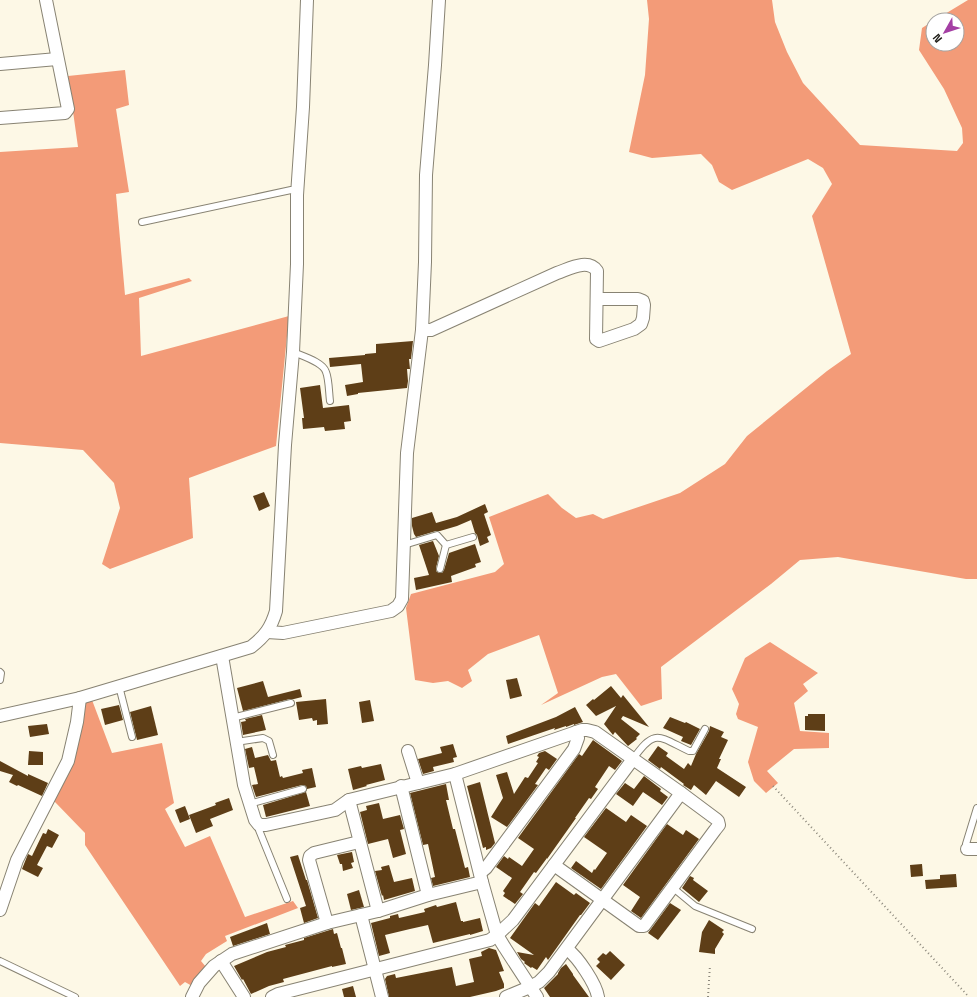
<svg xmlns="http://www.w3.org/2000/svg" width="977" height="997" viewBox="0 0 977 997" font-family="'Space Grotesk',sans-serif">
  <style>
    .forest { fill: #f39b78 }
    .building { fill: #5e3e17 }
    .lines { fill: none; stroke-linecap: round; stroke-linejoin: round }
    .service-casing { stroke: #888373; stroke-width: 8 }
    .minor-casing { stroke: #888373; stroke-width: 14 }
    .path { stroke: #8c887c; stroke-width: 2; stroke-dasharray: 1 3; stroke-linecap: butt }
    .service { stroke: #fff; stroke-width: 6 }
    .minor { stroke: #fff; stroke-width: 12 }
  </style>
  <rect width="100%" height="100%" fill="#fdf8e6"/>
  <!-- forest -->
  <g class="forest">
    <polygon points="647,0 772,0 775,22 787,52 803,83 860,145 957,151 963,143 962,128 944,89 919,50 922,28 933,21 933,44 957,44 957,20 935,20 968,0 977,0 977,579 966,579 838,557 800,560 771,584 661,667 662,699 641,706 616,674 602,677 541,705 558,693 539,635 488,654 468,670 472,681 462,688 448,681 433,683 415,680 406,608 411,594 495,572 504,564 489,517 548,494 562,508 576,518 593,514 603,519 680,493 725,464 747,436 827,371 851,354 812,216 832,184 823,168 808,159 732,190 719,182 712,165 701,154 652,158 629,152 645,75 649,19"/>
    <polygon points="125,70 129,105 116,109 129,192 116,194 125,295 189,278 192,281 139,298 141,356 289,316 276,446 189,478 193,538 110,569 102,564 120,508 114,483 83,450 0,443 0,152 78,147 68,76"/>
    <polygon points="770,642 818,673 803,684 808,691 794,703 800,731 829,733 829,748 794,749 767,771 778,783 766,793 754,781 748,762 758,727 738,719 736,714 739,704 732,689 745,658"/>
    <polygon points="92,700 112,753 162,743 174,803 165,809 185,847 210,836 245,917 293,901 298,908 225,936 227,941 206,954 201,961 206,967 192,986 185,982 180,986 85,845 85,833 54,801 73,765 84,703"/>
  </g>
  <!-- building -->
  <g class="building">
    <polygon points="413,341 411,359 409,359 410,369 407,369 408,381 407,388 358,393 358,394 347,396 345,385 363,382 361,364 330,367 329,358 365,355 365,354 376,353 376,344"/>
    <polygon points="320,385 323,408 349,405 351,421 344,422 345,429 325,431 324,427 303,429 302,418 304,418 300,388"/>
    <polygon points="264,492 270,506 259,511 253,496"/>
    <polygon points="485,504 488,512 484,514 491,535 487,537 489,542 480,546 477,535 475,533 471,520 457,526 440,531 436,531 416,537 414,534 412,526 412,518 432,512 436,523 457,517"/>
    <polygon points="433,541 439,556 436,568 436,571 439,573 442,573 444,570 449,553 475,544 481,562 475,564 476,567 451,576 452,582 416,590 414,578 429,575 419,545"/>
    <polygon points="517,678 522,696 510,699 506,680"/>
    <polygon points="263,681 268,697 300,689 302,697 294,699 290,699 243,711 237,688"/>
    <polygon points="611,686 621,698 623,695 649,727 623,716 621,719 640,734 636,738 637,739 628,746 615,732 613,735 604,724 616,706 596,716 586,705 593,699 594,700"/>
    <polygon points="326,699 328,724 317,725 317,720 313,721 312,718 299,720 296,702"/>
    <polygon points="370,700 374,721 362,723 359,702"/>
    <polygon points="119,705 123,720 105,725 101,709"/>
    <polygon points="151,706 158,735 137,740 130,712"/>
    <polygon points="575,707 583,722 574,725 574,724 566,727 566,726 554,730 555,728 508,744 506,736 556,717"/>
    <polygon points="808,714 825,714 825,731 805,730 805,716 808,716"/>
    <polygon points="262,715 266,730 243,735 241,722 246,721 245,719"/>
    <polygon points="670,717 685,723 686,722 700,729 691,745 681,741 683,737 663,728"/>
    <polygon points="47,724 49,734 30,737 28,726"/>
    <polygon points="710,726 724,732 721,737 728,740 719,759 721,759 717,768 746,787 739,797 716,781 706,795 694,785 691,790 683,785 684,784 661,767 660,769 648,760 658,746 668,753 666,756 684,769 688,763 691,766 696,754 709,731"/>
    <polygon points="593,740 622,761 615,770 609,766 595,787 598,789 591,799 589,798 575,818 576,818 547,859 547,858 536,873 534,872 520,892 523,894 515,904 503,896 505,893 503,891 512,878 496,867 504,856 508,859 509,857 522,866 534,849 518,838 579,754 582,756"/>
    <polygon points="453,744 457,757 453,758 454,762 433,767 434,771 423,774 418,759 442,753 440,747"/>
    <polygon points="252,747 255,758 268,755 271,761 276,760 280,777 282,776 283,778 303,773 302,770 312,768 316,787 307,789 306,786 302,785 256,797 252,785 258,784 254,767 249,768 245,749"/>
    <polygon points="29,751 43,752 43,765 28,765"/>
    <polygon points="545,751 557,759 549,770 546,768 535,784 538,785 507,827 491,817 503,798 496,775 507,772 514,794 525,777 528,778 538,763 536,762 539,757 537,756 539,753"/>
    <polygon points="0,761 28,776 28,774 48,783 42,796 18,785 17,786 9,782 13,775 0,771"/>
    <polygon points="381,764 385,780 366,785 367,786 353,790 348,769 361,766 362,768"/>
    <polygon points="644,776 661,789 660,791 668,797 662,805 643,792 633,806 616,794 625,783 634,789"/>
    <polygon points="480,782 495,843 491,848 486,850 486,847 483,848 467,786"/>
    <polygon points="446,784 449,800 446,800 453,829 455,829 465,868 468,867 470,877 433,886 431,878 435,877 428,844 423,845 410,793"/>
    <polygon points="306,792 310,806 266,817 263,805"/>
    <polygon points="229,798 233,810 210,819 213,826 196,833 189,815 216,805 215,803"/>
    <polygon points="379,803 383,819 400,815 404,829 400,830 406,854 393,858 388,839 368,844 360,812 367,810 366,806"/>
    <polygon points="185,806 190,819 180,823 175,810"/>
    <polygon points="606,808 626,822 631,815 647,826 601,889 571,868 576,861 592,873 594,869 595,870 607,853 584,837"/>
    <polygon points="667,824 683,835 686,830 699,839 641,918 631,911 640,897 623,885"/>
    <polygon points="48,829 59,835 52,848 47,846 37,865 43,868 38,877 22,869 28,854 32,856 43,833 46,834"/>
    <polygon points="352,852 354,862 351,863 353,868 343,871 342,864 340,864 337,855"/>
    <polygon points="298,855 306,880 307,880 318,918 304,923 300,908 306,906 290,857"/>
    <polygon points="922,864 923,876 911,877 910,865"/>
    <polygon points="389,865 394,882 412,878 415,891 384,900 383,895 382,896 375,871 382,870 381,867"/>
    <polygon points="956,874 957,887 926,889 925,880 940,879 940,875"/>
    <polygon points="690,876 694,878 693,880 708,891 699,902 682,888"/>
    <polygon points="556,882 574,895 576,893 590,903 581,915 580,915 548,960 546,957 537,970 532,967 531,968 524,963 525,962 521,959 517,952 534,955 510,938 535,903 539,906"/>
    <polygon points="359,890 364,907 351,910 347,894"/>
    <polygon points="456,902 461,921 463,921 463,922 480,918 483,931 470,935 470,934 433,943 428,925 410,929 385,935 390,953 379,956 371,923 390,918 390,916 398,914 399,918 425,912 424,909 436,905 437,907"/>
    <polygon points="670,903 681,910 658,940 648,933"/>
    <polygon points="709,920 724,930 722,932 724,934 715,949 715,954 699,952 702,932"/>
    <polygon points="267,923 270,934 233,946 230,937"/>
    <polygon points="333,929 334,934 337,933 341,948 342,948 346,964 332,967 332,966 283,979 284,982 269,986 251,994 243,979 242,980 234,966 267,952 286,947 285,945 304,940 304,938"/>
    <polygon points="489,948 496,950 504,971 499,972 504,984 504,988 496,991 470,997 389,997 385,979 387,976 395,974 396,978 452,967 456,986 474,982 469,959 482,956 481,952"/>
    <polygon points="610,951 625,965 611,980 596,966 600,962 597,959 603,953 606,955"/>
    <polygon points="566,964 573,974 573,975 589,997 550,997 544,988 558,974 558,973 561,968"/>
    <polygon points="353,986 356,997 344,997 342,989"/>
  </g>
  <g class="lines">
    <!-- service casing -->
    <g class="service-casing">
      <g id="service">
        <polyline points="142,222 291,190 298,190"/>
        <path d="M293 352C302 356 323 362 326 372 329 379 329 394 330 401"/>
        <polyline points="404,545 437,535 446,545"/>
        <polyline points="446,545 473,537"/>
        <polyline points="440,569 446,545"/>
        <polyline points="0,672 1,673 0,680"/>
        <polyline points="119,686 132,737"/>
        <polyline points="232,718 291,703"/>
        <polyline points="236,742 263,738 269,741 273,755"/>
        <path d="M633 759C655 728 658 736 689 751H693L705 729"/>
        <polyline points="249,804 303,789"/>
        <polyline points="259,825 259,830 287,899"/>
        <polyline points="967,849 966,844 977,808"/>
        <polyline points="672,887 695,906 752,929"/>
        <polyline points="0,961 75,997"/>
      </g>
    </g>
    <!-- minor casing -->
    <g class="minor-casing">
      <g id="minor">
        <polyline points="0,64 57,59"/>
        <polyline points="0,118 65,113 68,109 46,0"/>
        <path d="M422 330H431L557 273C569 269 588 258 597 271L596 339 599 341 634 329 641 324 643 318 644 305 643 301 638 299H597"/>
        <polyline points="267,632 283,633 391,611 398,606 402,599 407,453 422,330 425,262 426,175 435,65 439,0"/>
        <polyline points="222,656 244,785 255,820 259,825 266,825 335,810 349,800 455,774 582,730 587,730 595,732 681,793 716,819 718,821 719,825 715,830 644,926 639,926 554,865"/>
        <path d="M0 716 80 698 251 647C265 636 271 628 276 611L285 445 293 352 297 264V195L303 107 307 0"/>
        <polyline points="408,751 418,783"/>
        <polyline points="455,774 482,882 497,935 505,948 537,997"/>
        <polyline points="401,786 428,895"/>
        <polyline points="349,800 378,911"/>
        <polyline points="967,849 977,849"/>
        <polyline points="480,873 486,868 574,749 578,738 576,732"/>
        <polyline points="0,910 17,860 68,761 77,722 80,698"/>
        <polyline points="361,915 382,997"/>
        <polyline points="327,923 309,860 310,856 314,853 359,842"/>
        <path d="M567 949C578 957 596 984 598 997"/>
        <polyline points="221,961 244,997"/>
        <polyline points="192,997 199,983 214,966 232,954 327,923 378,911 428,895 482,882"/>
        <polyline points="272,997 278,994 490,940 497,935 513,920 633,759"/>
        <polyline points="506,997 530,987 539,982 549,972 681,793"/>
      </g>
    </g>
    <!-- path -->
    <g class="path">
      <polyline points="773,786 969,997"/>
      <polyline points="708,997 710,965"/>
    </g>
    <!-- service -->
    <use href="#service" class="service"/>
    <!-- minor -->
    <use href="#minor" class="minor"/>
  </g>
  <!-- north arrow -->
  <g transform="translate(945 32) rotate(231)"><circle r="19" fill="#ffffff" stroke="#a4a3a1"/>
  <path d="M0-3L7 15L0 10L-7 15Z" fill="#a43fa4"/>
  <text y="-6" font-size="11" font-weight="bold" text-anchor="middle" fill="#1c1a14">N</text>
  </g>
</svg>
